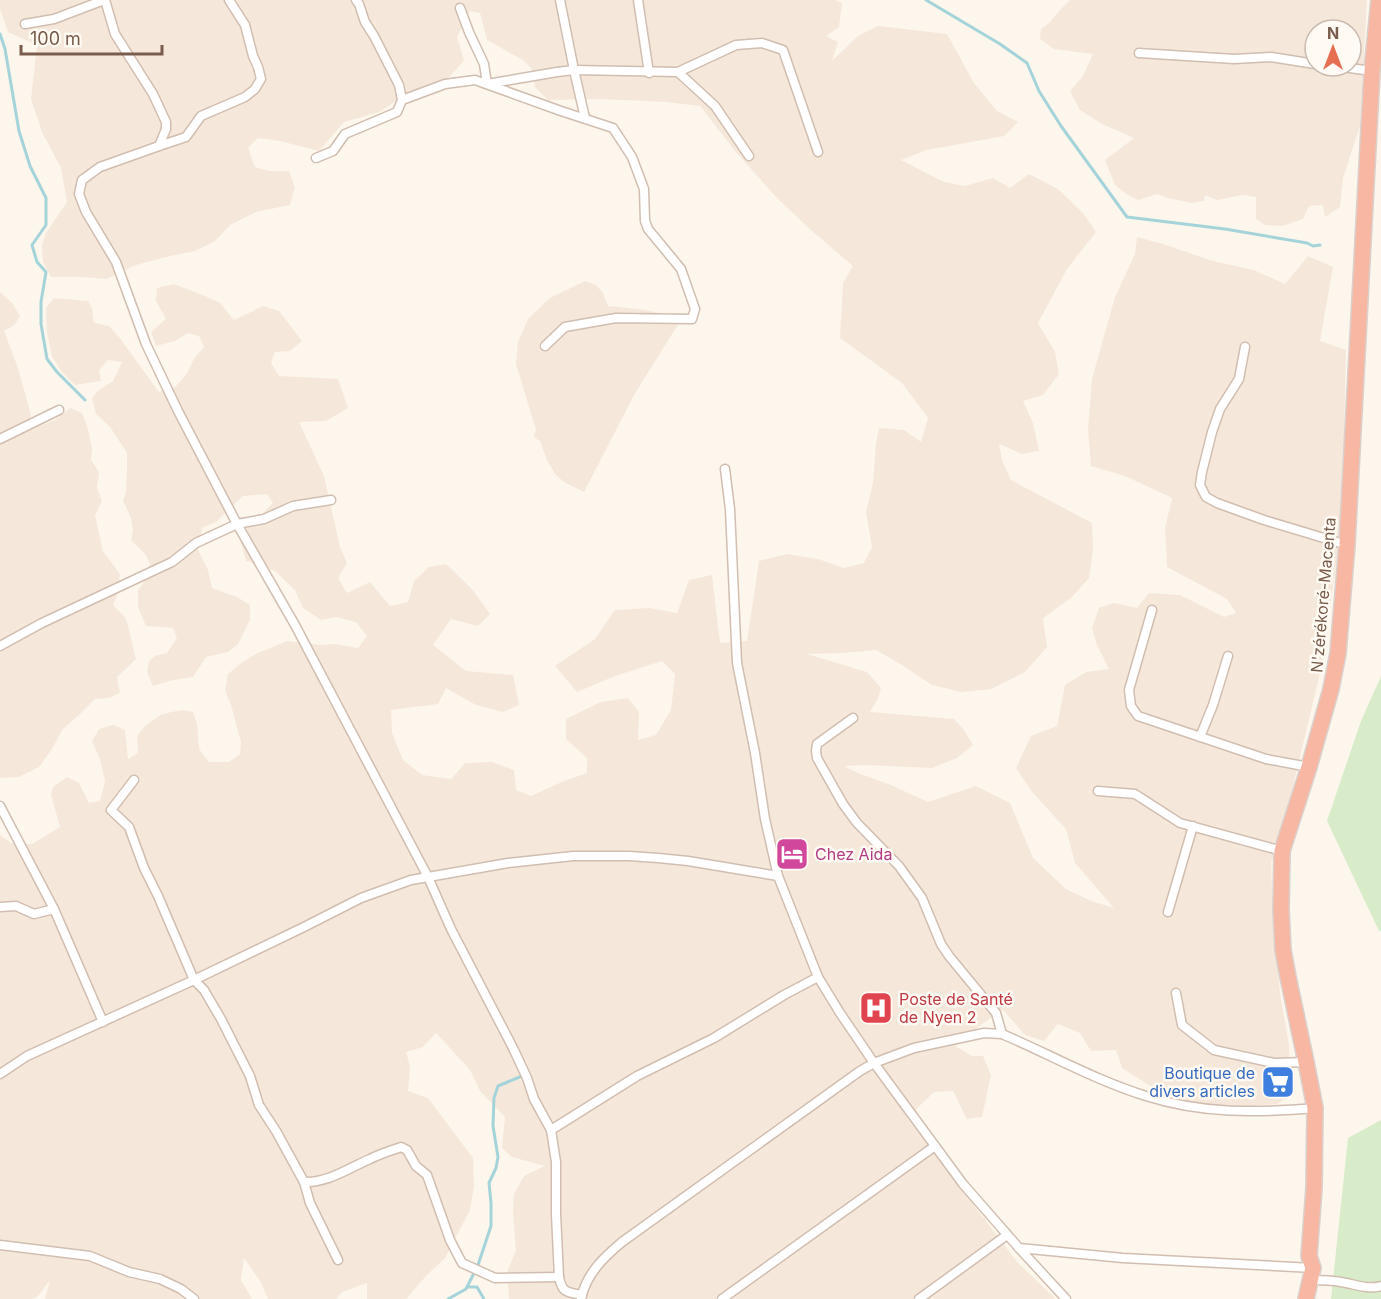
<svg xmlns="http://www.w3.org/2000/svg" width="1381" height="1299" viewBox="0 0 1381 1299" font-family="Inter,sans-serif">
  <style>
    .residential { fill: #f5e8da; fill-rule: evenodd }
    .green { fill: #d8ecc9 }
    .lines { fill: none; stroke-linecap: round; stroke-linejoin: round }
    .stream { stroke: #a5d3da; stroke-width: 3 }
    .street-casing { stroke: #d1beb0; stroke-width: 11 }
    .highway-casing { stroke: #dad1cd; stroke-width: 18 }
    .street { stroke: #fff; stroke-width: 8 }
    .highway { stroke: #f7b7a3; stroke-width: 15 }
    .labels { text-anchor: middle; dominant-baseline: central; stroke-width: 5; stroke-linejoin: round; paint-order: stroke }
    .street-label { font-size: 16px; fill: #7a5c4d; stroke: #fffaf3 }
    .hotel-label { font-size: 16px; fill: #b23c85; stroke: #fffaf3; text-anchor: start }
    .health-label { font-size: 16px; fill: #be3a42; stroke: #fffaf3; text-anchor: start }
    .shop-label { font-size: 16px; fill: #366cbe; stroke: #fffaf3; text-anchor: end }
  </style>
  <rect width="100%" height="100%" fill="#fdf6ec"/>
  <!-- residential -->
  <g class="residential">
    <polygon points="0,0 835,0 842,3 839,27 826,36 838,42 832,61 858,36 878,26 947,34 974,83 997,111 1018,122 1004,136 927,150 901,160 944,182 965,186 993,178 1010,188 1029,174 1058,189 1083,213 1096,232 1067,269 1038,323 1055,352 1059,374 1043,395 1023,401 1033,423 1039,451 1022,454 999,444 1002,460 1011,480 1092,523 1093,549 1089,578 1071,598 1043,618 1047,647 1025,672 991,689 961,692 932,685 902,665 876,650 842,653 807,654 867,672 881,688 878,698 870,712 954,719 964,730 973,745 957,758 932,768 864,765 844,766 858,773 891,785 928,802 976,786 1010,803 1033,858 1066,889 1091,901 1114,908 1075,863 1066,829 1033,793 1016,768 1031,736 1057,726 1065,685 1086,672 1109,669 1097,645 1092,628 1099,608 1114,603 1137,608 1149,593 1180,595 1224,617 1236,613 1227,599 1167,567 1165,528 1172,498 1125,476 1091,466 1088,430 1092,379 1115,297 1135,254 1137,237 1163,244 1213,261 1254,270 1285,284 1308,256 1333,267 1320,341 1346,350 1343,489 1338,552 1321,669 1283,828 1271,863 1273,913 1280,993 1289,1045 1290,1096 1277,1104 1232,1107 1190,1103 1166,1096 1122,1068 1116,1050 1091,1051 1080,1033 1058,1024 1044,1041 1025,1035 1003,1010 982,1024 955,1046 972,1056 983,1056 991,1075 982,1117 967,1119 953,1091 934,1092 907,1118 1018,1263 1056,1299 509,1299 507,1272 516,1250 513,1213 514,1194 524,1176 545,1166 512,1157 502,1148 505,1117 480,1091 470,1070 436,1033 423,1047 406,1052 410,1066 408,1091 428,1098 473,1158 474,1187 470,1210 445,1258 426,1276 406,1299 367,1299 367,1283 342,1292 336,1299 268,1299 260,1281 244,1258 241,1280 252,1299 45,1299 50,1280 38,1296 32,1299 0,1299 0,835 11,843 32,844 60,827 51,795 53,787 67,777 79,783 89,803 100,801 105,781 100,759 92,741 99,729 113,725 125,730 128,759 138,753 137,736 146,725 162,714 182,710 193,712 197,724 199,749 209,762 229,762 240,754 241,742 231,705 225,691 228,674 241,663 258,653 287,641 320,645 335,644 358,648 367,636 356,622 336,617 321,620 303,608 295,590 275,571 246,561 239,536 273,503 267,494 243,496 216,522 202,528 198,550 208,570 212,588 237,597 250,605 250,620 238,644 228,652 206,657 193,677 173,680 153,686 147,672 149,661 155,656 167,653 177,638 173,628 146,626 138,607 138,590 143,584 150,565 146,555 131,540 133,531 131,518 123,501 126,492 127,471 127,453 110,427 96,414 92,398 98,391 113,381 122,362 108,360 99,370 101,381 75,385 61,371 52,356 47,333 46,308 54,298 88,301 92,308 94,323 109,326 119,337 159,392 175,387 186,375 195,357 204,347 199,336 188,333 175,341 156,346 151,332 166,319 156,301 157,288 174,284 205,296 220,303 234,320 263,306 279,311 302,341 290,351 275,352 271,363 279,376 338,379 348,408 326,421 299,422 324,476 340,547 347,563 338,578 347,593 370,582 390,606 408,602 414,581 429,567 446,564 472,589 490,614 478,626 451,619 433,645 466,671 513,675 519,705 503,712 476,705 446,688 438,704 391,710 392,733 403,760 422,775 451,779 465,763 492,762 514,770 516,790 531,796 564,781 587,773 587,758 566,739 566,719 601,702 628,698 639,712 638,740 656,735 671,710 675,674 662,661 615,676 577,692 555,666 595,639 615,610 649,608 677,613 689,580 712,575 720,643 747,641 759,561 787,554 818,559 844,568 864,563 872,547 866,512 873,483 876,444 879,428 904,430 921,442 928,418 902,383 840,338 843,283 853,266 812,231 777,198 736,152 700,106 666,102 602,99 548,100 535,87 532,69 523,60 487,40 480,13 470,11 457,37 464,60 449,78 412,91 379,112 344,122 319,151 280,141 258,138 248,148 255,167 269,171 289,171 295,187 290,205 256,212 230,225 215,241 195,251 166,257 136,265 107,279 81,277 51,277 43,262 42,245 46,233 67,202 61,168 42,132 31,99 37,45 8,32 0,9"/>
    <path d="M1070 0H1367L1360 126 1343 178 1340 207 1325 217 1323 205 1309 206 1303 219 1282 226 1265 225 1256 219V197L1243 195 1217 200 1205 195 1204 201 1192 203 1168 198 1157 194 1138 200 1126 194 1115 185 1105 160 1134 138 1100 123 1080 110 1070 91 1083 76 1093 54 1054 49 1040 39 1041 29 1049 23 1060 10ZM1315 30H1351V66H1315Z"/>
    <polygon points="585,281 596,285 603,293 608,306 645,310 682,318 634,395 584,492 564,482 555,474 547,460 540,441 535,438 534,434 536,430 516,364 518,342 528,319 550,298"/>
    <polygon points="0,292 12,303 20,316 14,325 4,331 18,368 31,415 27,431 55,420 70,408 82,413 88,429 92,448 91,460 99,472 97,488 102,501 95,516 98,529 103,551 120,574 117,595 113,605 126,618 136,659 117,677 120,693 109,698 95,699 81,713 62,730 52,749 39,767 19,777 0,778"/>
  </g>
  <!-- green -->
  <g class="green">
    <polygon points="1381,676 1381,931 1379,931 1327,821 1361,721"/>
    <polygon points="1381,1120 1381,1299 1331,1299 1348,1138"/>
  </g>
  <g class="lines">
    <!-- stream -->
    <g class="stream">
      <polyline points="926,0 1000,44 1027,63 1039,91 1061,126 1127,217 1225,229 1307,243 1313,246 1320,245"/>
      <polyline points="0,34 5,49 19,131 30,166 46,198 46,225 32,245 37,262 46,272 41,302 41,324 47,359 57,372 85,400"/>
      <polyline points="467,1287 477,1287 484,1299"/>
      <polyline points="448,1299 466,1289 478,1265 491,1226 491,1203 489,1183 496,1168 498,1157 493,1126 494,1098 498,1086 522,1076"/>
    </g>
    <!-- street casing -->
    <g class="street-casing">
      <g id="street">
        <path d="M105 0 115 34 153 94 166 122V129L159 146 100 167 82 180 79 194 86 212 116 262 146 344 178 411 237 524 295 625 428 877 451 929 513 1048 527 1078 534 1099 551 1130 556 1162V1214L559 1277C562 1293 567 1292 582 1295"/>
        <polyline points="560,0 574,70 585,118"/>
        <polyline points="638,0 649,73"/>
        <polyline points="460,8 469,32 484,64 487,84 557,72 574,70 678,72 715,106 749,156"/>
        <polyline points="25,24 54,19 104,0"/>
        <polyline points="1139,53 1234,59 1271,57 1315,64"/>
        <polyline points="1335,66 1372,71"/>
        <polyline points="678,72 736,45 762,43 783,50 818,152"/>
        <polyline points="402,100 445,84 475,80 561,111 613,128 632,157 644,189 645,221 648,229 681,269 695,309 692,319 616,318 565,327 545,346"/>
        <polyline points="159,146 186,137 201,116 245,97 255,89 261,79 258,67 253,56 245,25 229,0"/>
        <polyline points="316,158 333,151 345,134 397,112 402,100 399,85 374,36 365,22 359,4 356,0"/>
        <polyline points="1245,347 1239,379 1220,409 1212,432 1202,472 1200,485 1206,497 1217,503 1264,520 1347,545"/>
        <polyline points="0,439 59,410"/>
        <polyline points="725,469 730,509 737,663 755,753 765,819 778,876 818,977 840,1013 874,1063 963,1184 1019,1248 1066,1299"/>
        <polyline points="1152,610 1129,690 1131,706 1138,716 1266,759 1309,767"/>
        <polyline points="0,646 42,623 172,562 196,543 237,524 264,519 293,506 331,500"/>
        <polyline points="853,718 817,744 816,751 817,758 843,804 857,823 899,866 922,898 941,944 949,956 996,1013 1002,1034"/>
        <polyline points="1200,737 1213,705 1228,656"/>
        <path d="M134 780 111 810 129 827 144 868 158 896 194 980 204 990 221 1019 250 1076 259 1105 276 1131 304 1182C328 1183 349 1168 370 1159 380 1154 390 1151 401 1147L407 1150 416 1166 427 1175 450 1240 462 1263 495 1278 559 1277"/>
        <polyline points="1098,791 1135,794 1180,823 1282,851"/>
        <polyline points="0,806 54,909 103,1022"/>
        <polyline points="0,907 16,906 34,914 54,909"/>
        <polyline points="1168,912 1193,826"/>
        <polyline points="1176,993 1182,1025 1214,1050 1274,1063 1306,1062"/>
        <polyline points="0,1074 27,1056 194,980 304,927 361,898 411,880 508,863 573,856 629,856 658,858 688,861 778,876"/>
        <polyline points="551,1130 637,1076 714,1038 784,995 818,977"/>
        <polyline points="304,1182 310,1203 338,1260"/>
        <polyline points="0,1245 90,1256 129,1272 160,1279 181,1289 194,1299"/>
        <polyline points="1019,1248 1123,1258 1313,1268"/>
        <path d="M1310 1280C1320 1280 1331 1280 1341 1282 1355 1284 1367 1290 1381 1286"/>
        <path d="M581 1299C586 1274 604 1257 622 1242L860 1071 874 1063 914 1048 984 1033 1002 1034C1049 1054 1097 1081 1146 1096 1202 1114 1257 1113 1315 1108"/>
        <polyline points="722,1299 935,1146"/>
        <polyline points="919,1299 1007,1235"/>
      </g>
    </g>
    <!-- highway casing -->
    <g class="highway-casing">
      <polyline id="highway" points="1306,1299 1313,1268 1309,1256 1314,1188 1315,1108 1306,1062 1288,977 1283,950 1281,910 1282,851 1309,767 1331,689 1338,653 1347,545 1372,71 1379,0"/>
    </g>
    <!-- street -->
    <use href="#street" class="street"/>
    <!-- highway -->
    <use href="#highway" class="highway"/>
  </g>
  <!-- icons -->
  <defs>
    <g id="hotel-square" transform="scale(1.725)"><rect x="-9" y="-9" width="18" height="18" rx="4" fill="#d1479c" stroke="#fffaf3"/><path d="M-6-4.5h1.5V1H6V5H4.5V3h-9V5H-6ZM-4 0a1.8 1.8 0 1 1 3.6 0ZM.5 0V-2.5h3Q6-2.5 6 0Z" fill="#fff"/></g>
    <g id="hospital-square" transform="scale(1.725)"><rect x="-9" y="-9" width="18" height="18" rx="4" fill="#e0444e" stroke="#fffaf3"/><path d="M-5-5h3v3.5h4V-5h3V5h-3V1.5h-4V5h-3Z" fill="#fff"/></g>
    <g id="supermarket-square" transform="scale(1.725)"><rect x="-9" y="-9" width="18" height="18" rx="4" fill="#3f7fe0" stroke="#fffaf3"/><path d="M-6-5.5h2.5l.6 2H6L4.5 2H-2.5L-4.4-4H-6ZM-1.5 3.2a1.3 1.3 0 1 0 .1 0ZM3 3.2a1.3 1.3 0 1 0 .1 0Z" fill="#fff"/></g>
  </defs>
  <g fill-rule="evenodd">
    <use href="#hotel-square" x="792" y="854"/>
    <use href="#hospital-square" x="876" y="1008"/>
    <use href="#supermarket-square" x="1278" y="1082"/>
  </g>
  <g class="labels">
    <!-- street labels -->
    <g class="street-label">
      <text transform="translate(1323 595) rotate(-85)">N'zérékoré-Macenta</text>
    </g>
    <!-- hotel labels -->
    <g class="hotel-label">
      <text x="815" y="854">Chez Aida</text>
    </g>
    <!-- health labels -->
    <g class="health-label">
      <text x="899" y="999">Poste de Santé<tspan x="899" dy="18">de Nyen 2</tspan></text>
    </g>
    <!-- shop labels -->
    <g class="shop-label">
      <text x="1255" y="1073">Boutique de<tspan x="1255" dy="18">divers articles</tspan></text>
    </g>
  </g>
  <!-- north arrow -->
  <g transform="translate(1333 48)"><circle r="28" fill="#fffaf3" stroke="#cabbb1" stroke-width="1.5"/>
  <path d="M0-4.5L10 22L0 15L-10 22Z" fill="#e76f51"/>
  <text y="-9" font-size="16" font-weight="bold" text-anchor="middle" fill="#7a5c4d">N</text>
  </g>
  <!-- scale -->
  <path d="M21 45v9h141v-9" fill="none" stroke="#7a5c4d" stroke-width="3"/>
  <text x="30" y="45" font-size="18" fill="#7a5c4d" stroke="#fffaf3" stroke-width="4.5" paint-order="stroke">100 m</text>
</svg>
